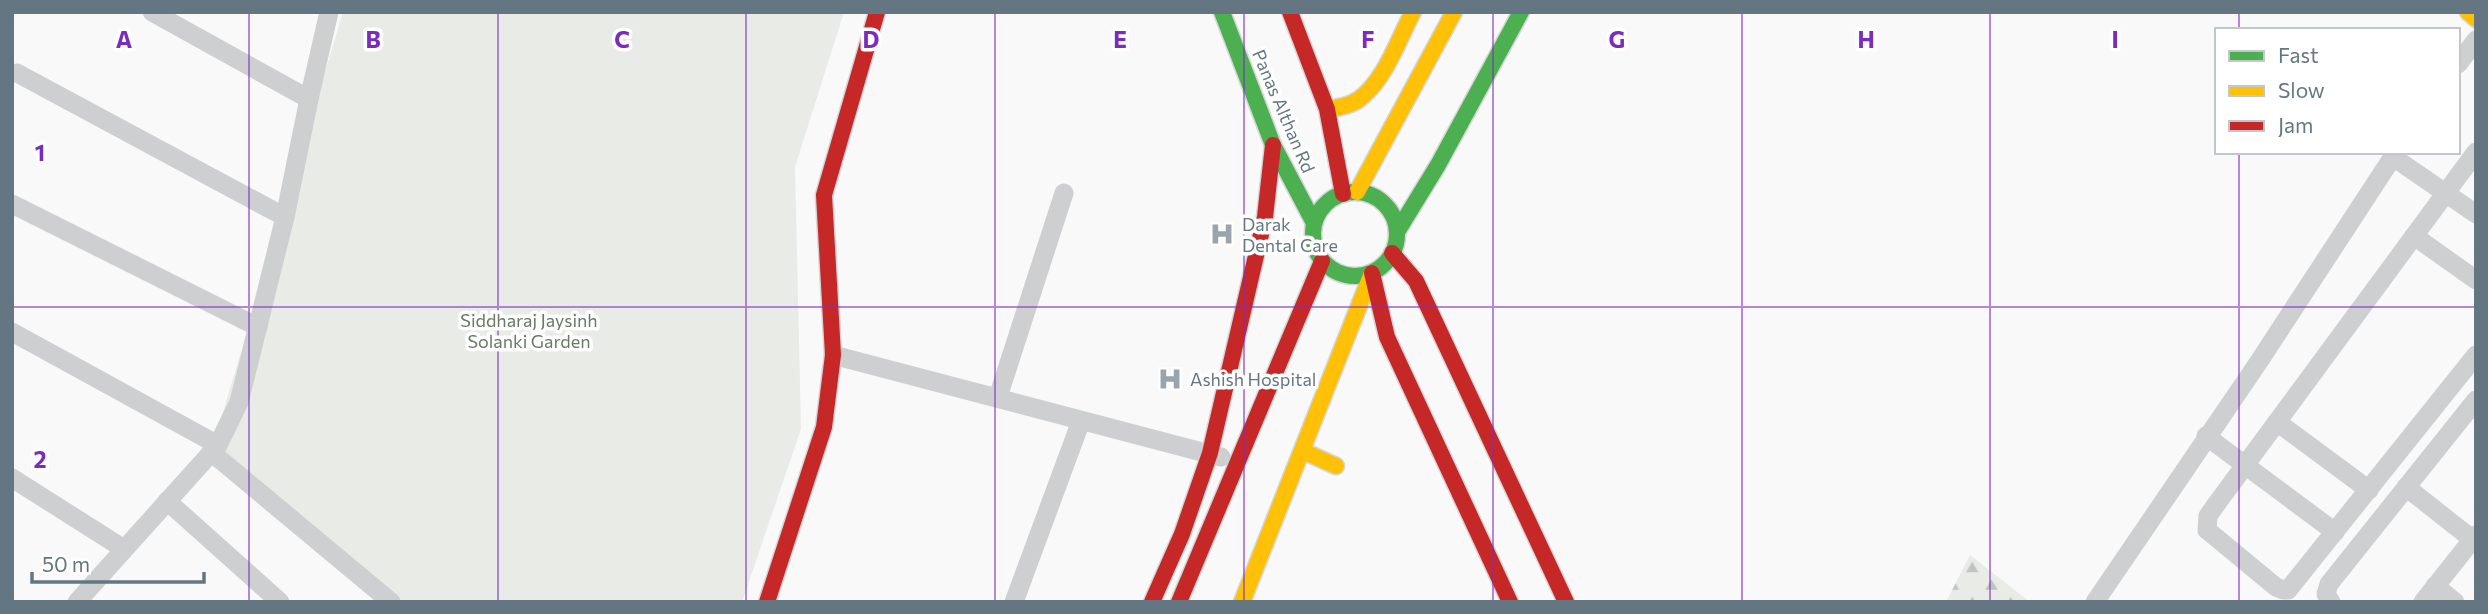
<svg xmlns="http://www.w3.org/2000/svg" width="2488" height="614" viewBox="0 0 2488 614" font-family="Commissioner,sans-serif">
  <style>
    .forest { fill: url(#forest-firs) }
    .park { fill: #e8ebe6 }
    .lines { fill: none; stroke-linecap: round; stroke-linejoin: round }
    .fast-casing { stroke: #d5d6d7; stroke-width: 19 }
    .slow-casing { stroke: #d5d6d7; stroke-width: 19 }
    .jam-casing { stroke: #d5d6d7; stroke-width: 19 }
    .street { stroke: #cecfd0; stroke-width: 19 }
    .fast { stroke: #4caf50; stroke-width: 16 }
    .slow { stroke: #ffc107; stroke-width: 16 }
    .jam { stroke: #c62828; stroke-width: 16 }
    .grid { fill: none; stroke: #7b2cbf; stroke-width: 2; stroke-opacity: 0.55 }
    .labels { text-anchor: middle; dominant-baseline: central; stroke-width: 7; stroke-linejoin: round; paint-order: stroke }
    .street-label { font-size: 18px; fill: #657683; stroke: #fff }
    .poi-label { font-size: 18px; fill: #657683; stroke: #fff; text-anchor: start }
    .park-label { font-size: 18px; fill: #687a64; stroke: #fff }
    .grid-label { font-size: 23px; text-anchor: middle; font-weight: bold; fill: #7b2cbf; stroke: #fff; stroke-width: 7; stroke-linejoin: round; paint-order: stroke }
  </style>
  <defs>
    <pattern id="forest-firs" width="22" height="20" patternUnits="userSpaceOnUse" patternTransform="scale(1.75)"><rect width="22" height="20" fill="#e8ebe6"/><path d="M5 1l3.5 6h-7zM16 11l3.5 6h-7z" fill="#c0c3c0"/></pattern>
  </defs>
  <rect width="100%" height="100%" fill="#f9f9f9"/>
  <!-- forest -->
  <polygon class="forest" points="1970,555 2030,602 1946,602"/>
  <!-- park -->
  <polygon class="park" points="343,12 844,12 795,167 801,429 742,602 384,602 211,452"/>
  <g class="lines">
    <!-- fast casing -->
    <g class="fast-casing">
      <g id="fast">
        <polyline points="1222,12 1273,145 1314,223"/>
        <circle cx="1355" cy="234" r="42"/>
        <polyline points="1397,232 1438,165 1521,12"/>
      </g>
    </g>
    <!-- slow casing -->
    <g class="slow-casing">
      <g id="slow">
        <polyline points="2468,12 2476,19"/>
        <path d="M1327 109C1338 108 1349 106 1358 100 1385 81 1398 40 1413 12"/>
        <polyline points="1357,192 1454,12"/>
        <polyline points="1303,451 1336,466"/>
        <polyline points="1242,602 1372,273"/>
      </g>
    </g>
    <!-- jam casing -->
    <g class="jam-casing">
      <g id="jam">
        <polyline points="1290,12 1327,109 1343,194"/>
        <polyline points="1392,253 1416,281 1566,602"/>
        <polyline points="1372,273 1387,337 1510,602"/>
        <polyline points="767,602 824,427 833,355 824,195 877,12"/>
        <polyline points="1152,602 1182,534 1210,453 1265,217 1273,145"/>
        <polyline points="1179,602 1322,261"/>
      </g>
    </g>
    <!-- street -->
    <g class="street">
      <polyline points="152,12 309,99"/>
      <polyline points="2458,64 2476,40"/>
      <polyline points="17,73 285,217"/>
      <polyline points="2476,152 2215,506 2208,516 2207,530 2276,587 2283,590 2288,590 2476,355"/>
      <polyline points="2393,157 2476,214"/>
      <polyline points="12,204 258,327"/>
      <polyline points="2414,236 2476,280"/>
      <polyline points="12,332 218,445"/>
      <polyline points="833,355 1221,457"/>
      <polyline points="998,397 1064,193"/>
      <polyline points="2277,422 2369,490"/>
      <polyline points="2206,436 2335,532"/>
      <polyline points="211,452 391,602"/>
      <polyline points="12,478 124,549"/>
      <polyline points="2406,487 2472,539"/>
      <polyline points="167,501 280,602"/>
      <polyline points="2435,586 2455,602"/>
      <polyline points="77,602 218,445 239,402 285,217 309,99 329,12"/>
      <polyline points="1014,602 1081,421"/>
      <polyline points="2095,602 2258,363 2396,152"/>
      <polyline points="2331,602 2326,594 2329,584 2476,400"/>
      <polyline points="2423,602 2476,535"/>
    </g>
    <!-- fast -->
    <use href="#fast" class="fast"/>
    <!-- slow -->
    <use href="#slow" class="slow"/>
    <!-- jam -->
    <use href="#jam" class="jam"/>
  </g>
  <!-- grid -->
  <path class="grid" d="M249 12V602M498 12V602M746 12V602M995 12V602M1244 12V602M1493 12V602M1742 12V602M1990 12V602M2239 12V30M2239 152V602M12 307H2476"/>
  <!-- icons -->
  <defs>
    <g id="hospital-bare" transform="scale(1.89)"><path d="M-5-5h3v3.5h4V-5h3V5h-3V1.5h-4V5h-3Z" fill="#99a4ac" stroke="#fff" stroke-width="2.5" paint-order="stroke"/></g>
  </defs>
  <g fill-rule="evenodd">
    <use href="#hospital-bare" x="1222" y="234"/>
    <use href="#hospital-bare" x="1170" y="379"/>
  </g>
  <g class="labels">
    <!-- street labels -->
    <g class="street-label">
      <text transform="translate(1284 111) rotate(67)">Panas Althan Rd</text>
    </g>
    <!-- poi labels -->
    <g class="poi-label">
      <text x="1242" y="224">Darak<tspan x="1242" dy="21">Dental Care</tspan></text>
      <text x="1190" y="379">Ashish Hospital</text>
    </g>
    <!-- park labels -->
    <g class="park-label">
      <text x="529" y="320">Siddharaj Jaysinh<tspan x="529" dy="21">Solanki Garden</tspan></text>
    </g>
  </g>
  <g class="grid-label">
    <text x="124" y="48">A</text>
    <text x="373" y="48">B</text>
    <text x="622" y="48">C</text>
    <text x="871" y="48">D</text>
    <text x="1120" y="48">E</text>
    <text x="1368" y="48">F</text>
    <text x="1617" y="48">G</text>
    <text x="1866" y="48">H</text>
    <text x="2115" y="48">I</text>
    <text x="40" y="161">1</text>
    <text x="40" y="468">2</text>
  </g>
  <!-- border -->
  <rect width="2488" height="614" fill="none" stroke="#657683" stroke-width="28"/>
  <!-- legend -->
  <rect x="2215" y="28" width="245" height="126" fill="#ffffff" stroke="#c1c8cd" stroke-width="2"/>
  <rect x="2229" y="51" width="35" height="10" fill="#4caf50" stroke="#c1c8cd" stroke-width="2"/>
  <text x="2278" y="63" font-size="21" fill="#657683">Fast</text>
  <rect x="2229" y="86" width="35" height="10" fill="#ffc107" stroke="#c1c8cd" stroke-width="2"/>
  <text x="2278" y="98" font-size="21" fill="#657683">Slow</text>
  <rect x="2229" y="121" width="35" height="10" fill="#c62828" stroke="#c1c8cd" stroke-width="2"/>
  <text x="2278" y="133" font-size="21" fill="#657683">Jam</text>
  <!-- scale -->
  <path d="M32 572v10h172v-10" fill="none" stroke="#657683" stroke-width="3.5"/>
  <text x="42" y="572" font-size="21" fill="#657683" stroke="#ffffff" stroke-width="5" paint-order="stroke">50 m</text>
</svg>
